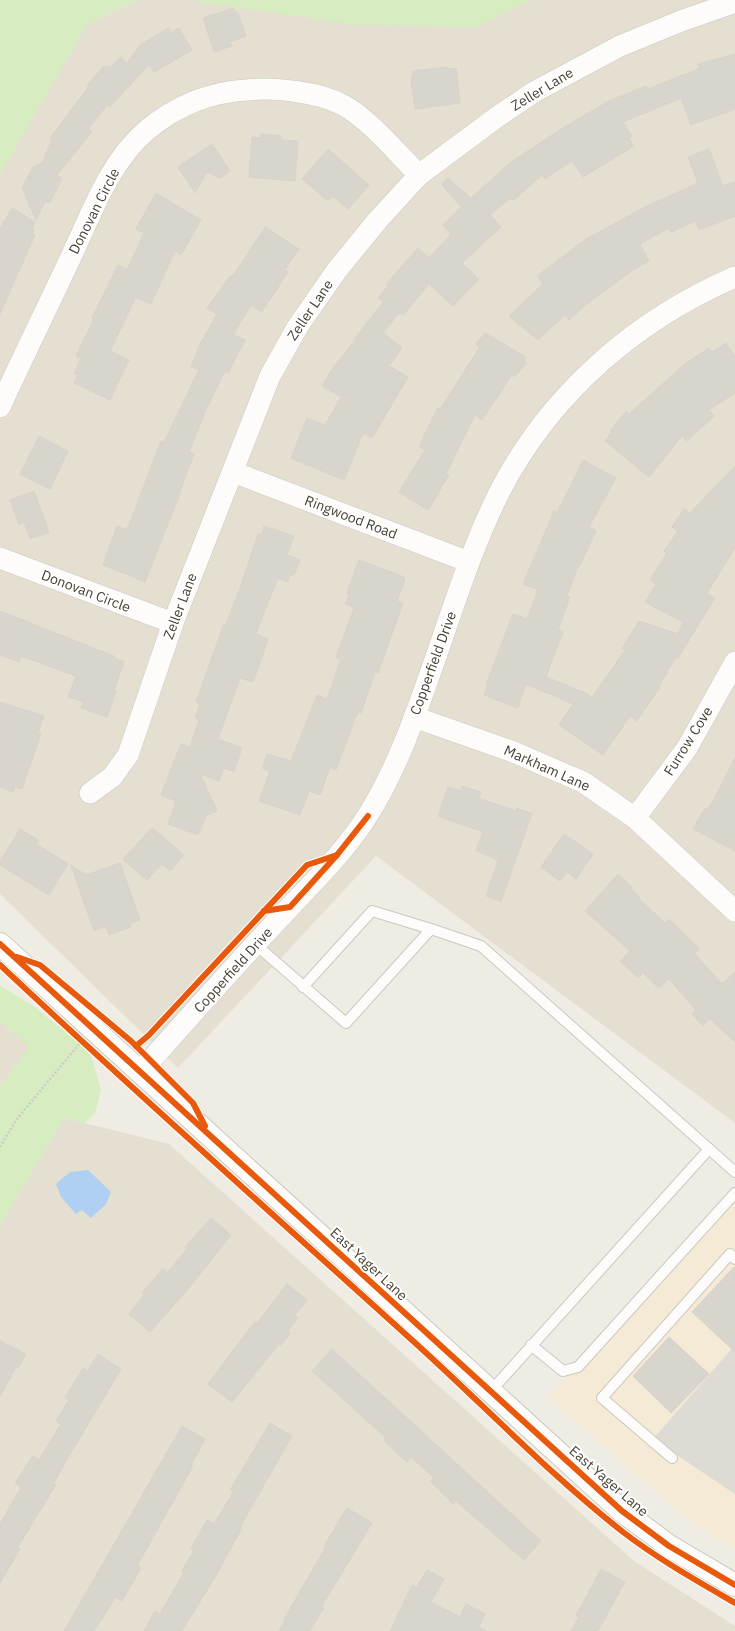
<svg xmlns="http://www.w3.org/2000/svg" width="735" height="1631" viewBox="0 0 735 1631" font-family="'IBM Plex Sans',sans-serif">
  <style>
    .residential { fill: #e4dfd1 }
    .commercial { fill: #f4ead5 }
    .green { fill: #d7ecc1 }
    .parking { fill: #dedbd4 }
    .water { fill: #afd0f2 }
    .building { fill: #d8d5cd; stroke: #d7d3ca }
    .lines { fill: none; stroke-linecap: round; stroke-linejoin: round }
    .service-casing { stroke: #cbc8c0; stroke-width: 12 }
    .minor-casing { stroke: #cbc8c0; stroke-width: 22 }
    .tertiary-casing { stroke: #cbc8c0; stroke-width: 24 }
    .path { stroke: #cdcbc5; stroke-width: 2.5; stroke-dasharray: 2 2; stroke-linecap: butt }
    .service { stroke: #fdfcfb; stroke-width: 10 }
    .minor { stroke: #fdfcfb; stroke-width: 21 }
    .tertiary { stroke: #fdfcfb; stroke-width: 22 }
    .cycleway-casing { stroke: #fff; stroke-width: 8 }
    .cycleway { stroke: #e8590c; stroke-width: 6 }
    .labels { text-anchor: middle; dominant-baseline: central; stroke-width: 4; stroke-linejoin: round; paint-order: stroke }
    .street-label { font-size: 14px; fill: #443f31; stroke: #fff }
  </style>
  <rect width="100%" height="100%" fill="#efece4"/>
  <!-- residential -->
  <g class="residential">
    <polygon points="138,0 735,0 735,1123 376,856 178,1068 0,894 0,174 87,24"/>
    <polygon points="0,1022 30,1047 0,1085"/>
    <polygon points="64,1118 169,1144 634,1561 735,1626 735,1631 0,1631 0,1225"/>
  </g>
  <!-- commercial -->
  <polygon class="commercial" points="735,1201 735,1549 696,1526 548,1398"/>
  <!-- green -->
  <g class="green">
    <polygon points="0,0 138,0 87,24 0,174"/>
    <polygon points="187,0 531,0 477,27 357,25"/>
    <polygon points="0,985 36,1008 90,1052 101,1090 95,1114 84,1123 64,1118 0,1225 0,1085 29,1047 0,1022"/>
  </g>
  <!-- parking -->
  <polygon class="parking" points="735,1345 735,1494 653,1439"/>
  <!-- water -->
  <polygon class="water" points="88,1170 111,1192 106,1204 91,1218 82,1210 76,1214 61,1197 56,1184 70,1172"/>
  <!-- building -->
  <g class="building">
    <polygon points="233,8 236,13 238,12 246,36 230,42 232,46 214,52 203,18"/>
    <polygon points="168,28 171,33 179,28 192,50 154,72 149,64 110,107 107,105 88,129 92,132 57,175 62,178 50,203 45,201 36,220 22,188 33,167 42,163 52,140 50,138 86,90 89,83 104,66 111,67 121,57 127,63 140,45"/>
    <polygon points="735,54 735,109 691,125 681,98 623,122 632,136 629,138 634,146 583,177 572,161 545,179 542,175 514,200 509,199 490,215 501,227 462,263 479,279 453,306 429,284 404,314 398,314 383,333 402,348 389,366 408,377 372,438 363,433 344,480 291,458 307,418 325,425 341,397 322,386 334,366 354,342 353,341 383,302 378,298 388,286 386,284 418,248 429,258 451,234 443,225 461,207 441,184 448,178 471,198 511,162 561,129 609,101 646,86 648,89 700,68 698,64"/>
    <polygon points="447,67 448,69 456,68 460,103 415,109 411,80 413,71"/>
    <polygon points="261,134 281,136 281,140 298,141 295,181 249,177 252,137 261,138"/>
    <polygon points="212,144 230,171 220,178 207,172 195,193 178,167"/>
    <polygon points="328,149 369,185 348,209 333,196 328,201 302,179"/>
    <polygon points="709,149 723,186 735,182 735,216 699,230 695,221 671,232 669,228 640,244 649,261 633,270 584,306 569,320 565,315 538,340 509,316 543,284 537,276 586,239 645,207 698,183 688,157"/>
    <polygon points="156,193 201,220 181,255 175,251 151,304 136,297 110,351 129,360 110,400 74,383 78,375 74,374 81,358 76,356 94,319 92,318 118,265 127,270 144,233 136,229"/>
    <polygon points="12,208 35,222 32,229 34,230 32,234 35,235 0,314 0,229"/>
    <polygon points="265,227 299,249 285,270 288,272 262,312 251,305 233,335 245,340 228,373 225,371 205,412 189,452 194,454 180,491 181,491 145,582 103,565 117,526 127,530 161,441 164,442 199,370 191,367 200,344 217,314 207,308 229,277 233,276"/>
    <polygon points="485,333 526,357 524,360 527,363 514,377 512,375 482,420 475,415 446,474 449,475 428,510 399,492 425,450 420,447 422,440 438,408 440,409 480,347 476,344"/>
    <polygon points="726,343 735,356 735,393 709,410 714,416 687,441 682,436 649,477 605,441 612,432 611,430 626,411 629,414 686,363 709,348 712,352"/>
    <polygon points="39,436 68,451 50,489 20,474"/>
    <polygon points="583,460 616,478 589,527 596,531 579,567 578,566 567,596 570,597 558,630 563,632 546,677 586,693 592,697 625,650 622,648 639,621 678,634 683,622 645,602 656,584 650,580 667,553 664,551 678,531 672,527 684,509 690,513 735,466 735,548 707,593 715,598 678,658 676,657 659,686 660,687 637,721 630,716 603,755 559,725 573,704 526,684 518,708 484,695 488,685 486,684 513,614 527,619 538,590 523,584 554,511 557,513"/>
    <polygon points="34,491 49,532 30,539 24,522 19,524 10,500"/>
    <polygon points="264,526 294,536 287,555 300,560 294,575 290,575 288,582 279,579 277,580 256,634 268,639 261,660 253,682 240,678 218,739 242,748 234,772 224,768 219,781 200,774 217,811 206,816 198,835 168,824 176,801 161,795 181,744 190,747 199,720 195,718 200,704 196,702 224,624 226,624 238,594 258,534 261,535"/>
    <polygon points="359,560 404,577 405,580 397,601 403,603 378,673 375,672 361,713 358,712 354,721 336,770 330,767 320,795 309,791 300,815 259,801 270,771 262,768 267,754 291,761 317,695 327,699 341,659 336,657 354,608 345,604 349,595 347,592"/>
    <polygon points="0,611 114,656 114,658 124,662 114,690 116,691 107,717 81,708 83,702 68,697 76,676 21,656 19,662 0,655"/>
    <polygon points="0,702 44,716 38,733 41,734 22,789 15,787 13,792 0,787"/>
    <polygon points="735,758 735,851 693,829 705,808 708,810"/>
    <polygon points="462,786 481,792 479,798 516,811 517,808 532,814 501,901 486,896 498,860 476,850 483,832 438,816 448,787 461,791"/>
    <polygon points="152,828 184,855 170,871 162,864 147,880 123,859"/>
    <polygon points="20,829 38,840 36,844 68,864 49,895 0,865 0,862"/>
    <polygon points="564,834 593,854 576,879 567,872 560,881 541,867"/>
    <polygon points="120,863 140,920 129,923 131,927 109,935 106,926 94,931 71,865 86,875"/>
    <polygon points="618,874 632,887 631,889 640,897 638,898 665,923 669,919 699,949 694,953 722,984 735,972 735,1042 710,1019 703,1026 692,1014 696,1010 669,979 659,988 643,973 638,978 620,961 630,951 585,911"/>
    <polygon points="211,1218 231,1235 189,1288 150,1332 129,1314 144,1295 142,1293 163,1269 167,1273 187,1249 185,1247"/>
    <polygon points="735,1266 735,1352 692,1312"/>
    <polygon points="287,1284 307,1300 295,1315 298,1318 288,1331 290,1334 281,1345 279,1344 232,1402 208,1384 241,1340 255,1322 257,1323"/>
    <polygon points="669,1337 709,1374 671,1413 633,1376"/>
    <polygon points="0,1341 26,1354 18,1368 16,1367 0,1397"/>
    <polygon points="332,1349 541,1541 524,1560 456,1501 453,1504 430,1481 434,1478 411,1457 407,1462 386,1443 384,1439 385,1437 312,1371"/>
    <polygon points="98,1354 121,1369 69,1456 53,1484 56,1485 17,1548 20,1549 0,1583 0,1524 21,1487 15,1483 33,1456 39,1460 61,1424 56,1421 69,1400 65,1398 83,1368 88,1371"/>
    <polygon points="270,1423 292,1436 240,1527 242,1528 214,1579 182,1631 144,1631 155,1611 160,1614 184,1572 182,1571 194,1550 191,1548 207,1520 214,1524 233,1492 230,1490"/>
    <polygon points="182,1426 205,1439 191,1465 193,1466 137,1566 141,1568 122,1601 116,1597 94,1631 64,1631"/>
    <polygon points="347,1508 372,1523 322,1606 324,1608 310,1631 279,1631 284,1622 283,1621 324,1550 325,1544"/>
    <polygon points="601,1569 625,1582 598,1631 571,1631 579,1617 576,1616"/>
    <polygon points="427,1570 444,1579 431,1602 460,1617 466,1604 485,1614 479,1627 487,1631 390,1631 412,1585 417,1587"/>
  </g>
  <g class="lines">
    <!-- service casing -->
    <g class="service-casing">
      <g id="service">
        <polyline points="431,929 481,946 735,1172"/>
        <polyline points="255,944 346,1023 431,929 372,911 303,987"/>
        <polyline points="531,1345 563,1371 578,1367 735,1193"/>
        <polyline points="490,1392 709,1149"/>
        <polyline points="672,1458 602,1398 730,1254 735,1259"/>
      </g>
    </g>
    <!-- minor casing -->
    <g class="minor-casing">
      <g id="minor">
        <path d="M0 407C23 357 47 308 70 259 91 215 109 162 147 130 176 106 210 92 247 90 274 87 319 92 343 105 369 119 397 153 419 175"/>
        <polyline points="233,472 469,562"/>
        <polyline points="0,558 173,623"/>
        <polyline points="414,717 511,751 583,782 635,818 735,911"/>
        <polyline points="90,793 112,777 128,755 173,623 270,376 298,326 337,270 377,221 419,175 497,117 534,92 620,46 681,21 735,2"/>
        <polyline points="635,818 687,748 735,662"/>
        <path d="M141 1071C185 1022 229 972 275 923 306 889 343 855 368 815 400 764 418 707 438 651 457 596 475 540 501 489 552 392 636 320 735 277"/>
      </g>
    </g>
    <!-- tertiary casing -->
    <g class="tertiary-casing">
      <polyline id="tertiary" points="0,944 622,1511 669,1546 735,1585"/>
    </g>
    <!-- path -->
    <polyline class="path" points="0,1147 16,1120 80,1043"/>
    <!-- service -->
    <use href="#service" class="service"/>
    <!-- minor -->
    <use href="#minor" class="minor"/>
    <!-- tertiary -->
    <use href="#tertiary" class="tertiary"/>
    <!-- cycleway casing -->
    <g class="cycleway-casing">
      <g id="cycleway">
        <polyline points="264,911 290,907 337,855 368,816"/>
        <polyline points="0,944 622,1511 669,1546 735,1585"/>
        <polyline points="17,957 40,965 131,1041 193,1103 205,1126"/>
        <path d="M0 965C136 1093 275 1216 413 1341 483 1404 549 1474 623 1532 658 1559 697 1581 735 1603"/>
        <polyline points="136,1046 149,1035 307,865 337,855"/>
      </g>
    </g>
    <!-- cycleway -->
    <use href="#cycleway" class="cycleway"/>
  </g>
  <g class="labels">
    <!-- street labels -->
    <g class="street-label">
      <text transform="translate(542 89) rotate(-31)">Zeller Lane</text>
      <text transform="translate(94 211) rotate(-63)">Donovan Circle</text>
      <text transform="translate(310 310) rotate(-56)">Zeller Lane</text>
      <text transform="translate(351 517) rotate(21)">Ringwood Road</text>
      <text transform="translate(86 591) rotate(21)">Donovan Circle</text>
      <text transform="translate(180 606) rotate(-69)">Zeller Lane</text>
      <text transform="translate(433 663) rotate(-70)">Copperfield Drive</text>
      <text transform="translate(688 741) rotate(-58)">Furrow Cove</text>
      <text transform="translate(547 768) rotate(24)">Markham Lane</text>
      <text transform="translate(233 970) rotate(-48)">Copperfield Drive</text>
      <text transform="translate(369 1264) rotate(43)">East Yager Lane</text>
      <text transform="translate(609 1481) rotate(41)">East Yager Lane</text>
    </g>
  </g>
</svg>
